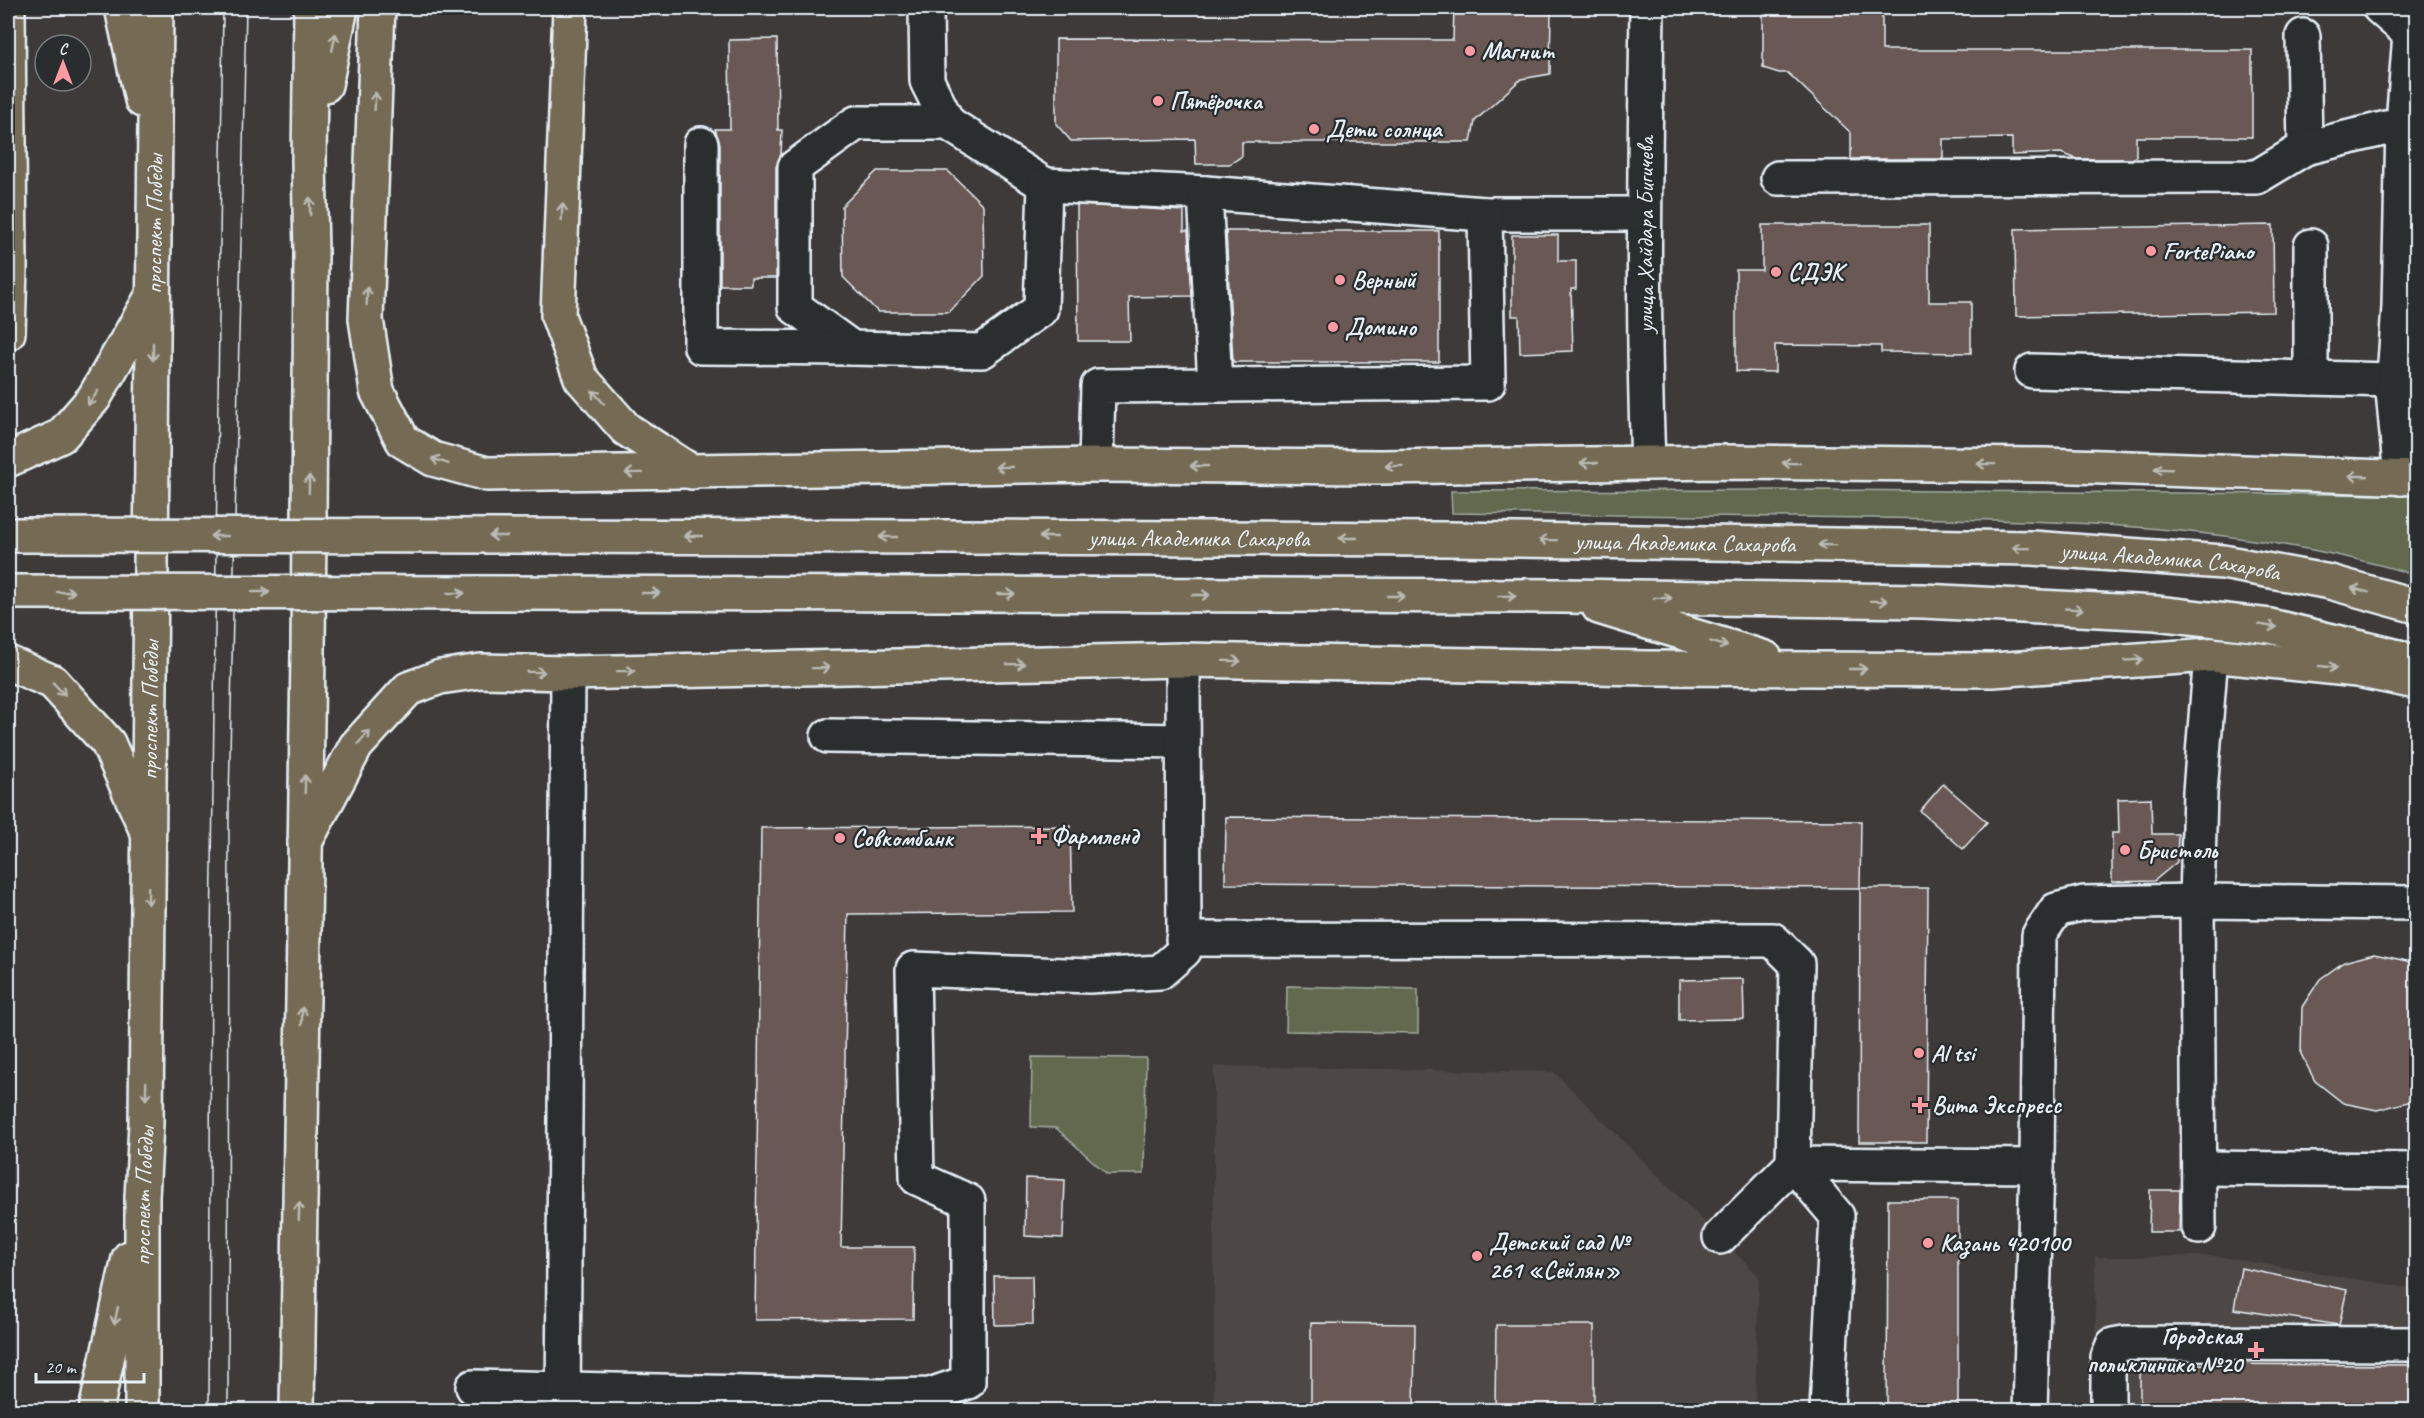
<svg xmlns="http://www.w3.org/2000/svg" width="2424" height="1418" viewBox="0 0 2424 1418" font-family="Caveat,sans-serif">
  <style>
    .built { fill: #4d4644 }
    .green { fill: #62694f; stroke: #a5ada4; stroke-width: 1.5 }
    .building { fill: #695852; stroke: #e8f1f8; stroke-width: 1.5 }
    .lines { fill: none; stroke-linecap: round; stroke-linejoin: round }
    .minor-casing { stroke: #e8f1f8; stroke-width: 38 }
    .major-casing { stroke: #e8f1f8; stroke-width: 38 }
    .minor { stroke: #2a2d2e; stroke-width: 33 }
    .major { stroke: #756b52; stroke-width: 33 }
    .tram { stroke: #e8f1f8; stroke-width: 1.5 }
    .major-bridge-casing { stroke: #e8f1f8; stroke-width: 38; stroke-linecap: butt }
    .major-bridge { stroke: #756b52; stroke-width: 33 }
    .oneway { stroke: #babbb6 }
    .poi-dot { fill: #ff9aa2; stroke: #2a2d2e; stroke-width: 2 }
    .labels { text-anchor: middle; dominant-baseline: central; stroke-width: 4.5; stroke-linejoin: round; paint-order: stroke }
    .poi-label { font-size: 24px; font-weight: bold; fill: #e8f1f8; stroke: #2a2d2e; text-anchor: start }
    .street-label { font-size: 24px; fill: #e8f1f8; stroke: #2a2d2e }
  </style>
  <rect width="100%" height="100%" fill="#3d3a39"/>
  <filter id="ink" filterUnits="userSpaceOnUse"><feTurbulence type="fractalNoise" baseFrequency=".0167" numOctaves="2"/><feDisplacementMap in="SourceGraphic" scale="12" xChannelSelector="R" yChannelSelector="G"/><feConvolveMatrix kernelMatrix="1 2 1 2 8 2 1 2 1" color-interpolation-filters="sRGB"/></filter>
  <g filter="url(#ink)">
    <!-- built -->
    <g class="built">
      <polygon points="1214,1066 1554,1072 1759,1276 1755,1410 1214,1410"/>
      <polygon points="2217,1256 2416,1289 2416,1410 2096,1410 2095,1257"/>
    </g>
    <!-- green -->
    <g class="green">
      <path d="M1817 490 2416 495V575C2239 523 2054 520 1871 518 1731 516 1591 515 1452 513L1451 491Z"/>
      <polygon points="1287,986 1418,989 1418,1033 1286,1031"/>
      <polygon points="1032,1057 1146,1058 1144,1174 1107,1174 1056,1128 1031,1127"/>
    </g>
    <!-- building -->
    <g class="building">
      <polygon points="1454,8 1551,8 1550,74 1521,79 1475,121 1471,142 1242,142 1242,156 1230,164 1196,164 1195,139 1071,141 1056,124 1056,39 1453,40"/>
      <polygon points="1763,8 1882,8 1882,50 2252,50 2252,137 2136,137 2136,156 2132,159 2077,159 2061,153 2012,155 2012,138 1943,139 1943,159 1851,159 1851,133 1788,73 1779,73 1763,68"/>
      <polygon points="777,39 778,130 782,130 781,155 776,167 776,278 751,278 751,285 720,285 720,144 715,129 730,129 729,40"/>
      <polygon points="877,171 948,171 983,205 984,276 949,312 878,312 843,277 842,206"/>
      <polygon points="1077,205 1184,211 1184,231 1188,231 1192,296 1129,297 1130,341 1078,341"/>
      <polygon points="1762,225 1929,225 1929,302 1971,302 1971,353 1881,352 1881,346 1775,345 1775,372 1736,371 1736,270 1762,270"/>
      <polygon points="2273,225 2274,312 2016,316 2015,229"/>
      <polygon points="1226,231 1439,231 1439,362 1233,362"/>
      <polygon points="1512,235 1558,235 1558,261 1576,261 1576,289 1571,289 1573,351 1520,353 1519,316 1512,316"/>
      <polygon points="1943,784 1987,822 1963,849 1920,811"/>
      <polygon points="2151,798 2152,834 2178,834 2177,862 2154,881 2112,882 2112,833 2119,833 2118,799"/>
      <polygon points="1226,817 1861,821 1860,888 1225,884"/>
      <polygon points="1070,826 1072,912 848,914 841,1247 914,1247 913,1319 755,1320 761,828"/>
      <polygon points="1860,888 1928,888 1926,1142 1859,1142"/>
      <polygon points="2374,954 2407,961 2416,968 2416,1100 2377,1110 2343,1103 2315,1081 2301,1054 2302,1007 2320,979 2344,962"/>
      <polygon points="1743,979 1744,1019 1679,1020 1679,980"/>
      <polygon points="1026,1178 1065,1180 1063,1238 1025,1236"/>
      <polygon points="2150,1190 2180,1190 2179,1232 2149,1232"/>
      <polygon points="1888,1200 1958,1200 1958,1410 1887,1410"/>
      <polygon points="2241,1268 2347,1290 2339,1325 2234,1309"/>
      <polygon points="994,1276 1032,1276 1033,1324 995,1325"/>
      <polygon points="1311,1323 1415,1324 1414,1410 1311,1410"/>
      <polygon points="1496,1325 1594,1325 1594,1410 1495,1410"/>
      <polygon points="2140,1364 2416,1365 2416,1410 2140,1410"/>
    </g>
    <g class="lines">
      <!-- minor casing -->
      <g class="minor-casing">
        <g id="minor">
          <polyline points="926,8 927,81 948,123"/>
          <path d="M1647 8C1645 159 1642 311 1648 462"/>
          <polyline points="2380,8 2410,34"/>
          <polyline points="2303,36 2305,148"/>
          <polygon points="856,123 948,123 1045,185 1041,309 982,351 852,348 795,307 795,167"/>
          <polyline points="701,144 701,347 852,348"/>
          <polyline points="1778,178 2257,177 2305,148 2403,124 2416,123"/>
          <polyline points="1045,185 1205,193 1485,214 1644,214"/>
          <polyline points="1205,193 1215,385"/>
          <polyline points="2311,246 2311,378"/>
          <polyline points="2032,371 2394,380"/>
          <polyline points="1096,465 1098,386 1488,383 1485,214"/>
          <polyline points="2401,478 2393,391 2399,307 2403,124 2410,34 2416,31"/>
          <polyline points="828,736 1183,741"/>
          <polyline points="1183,939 1773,940 1797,964 1793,1164 1837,1216 1827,1410"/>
          <polyline points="2200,1168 2416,1170"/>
          <polyline points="2199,1227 2197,901 2200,792 2211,655"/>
          <polyline points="1720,1237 1793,1164 2037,1166"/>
          <polyline points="473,1387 881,1396 930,1395 968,1382 968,1201 917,1178 913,969 1089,976 1160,972 1184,951 1183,660"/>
          <polyline points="563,1410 568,673"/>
          <polyline points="2030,1410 2037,1166 2039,935 2056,910 2084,903 2197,901 2416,903"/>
          <polyline points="2108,1410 2108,1357 2113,1345 2124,1343 2416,1344"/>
        </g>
      </g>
      <!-- major casing -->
      <g class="major-casing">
        <g id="major">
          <polyline points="122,8 142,100"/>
          <polyline points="378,8 366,319 377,391 403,441 433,459 487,474 1096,465 1381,467 1720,462 2045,465 2416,478"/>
          <polyline points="570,8 558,316 581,378 626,429 692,472"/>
          <polyline points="325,85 341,8"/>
          <polyline points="8,333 10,267 8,8"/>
          <polyline points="8,460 61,436 94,398 153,295"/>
          <path id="s1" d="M947 537 1449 539 2032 548 2223 562 2330 582 2416 606"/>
          <polyline points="947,594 1563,596 1923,601 2156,613 2270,626 2399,657"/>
          <polyline points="1599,607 1765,658"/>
          <polyline points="8,663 53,682 108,743 145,827"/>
          <polyline points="305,842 356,746 408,689 440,677 481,671 568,673 1183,660 1649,668 1992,670 2211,655 2357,670 2416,682"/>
          <polyline points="96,1410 129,1258"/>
          <path id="s2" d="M142 1410V1197L146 1124 156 8"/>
          <polyline points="297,1410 308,654 311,252 309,161 311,8"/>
        </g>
      </g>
      <!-- minor -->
      <use href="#minor" class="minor"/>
      <!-- major -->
      <use href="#major" class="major"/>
      <!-- tram -->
      <g class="tram">
        <polyline points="209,1410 211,944 223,8"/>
        <polyline points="228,1410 229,802 246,8"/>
      </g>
      <!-- major-bridge casing -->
      <g class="major-bridge-casing">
        <g id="major-bridge">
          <polyline points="8,535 947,537"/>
          <polyline points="8,592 947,594"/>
        </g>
      </g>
      <!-- major-bridge -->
      <use href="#major-bridge" class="major-bridge"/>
    </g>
    <!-- one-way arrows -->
    <defs><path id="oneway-shaft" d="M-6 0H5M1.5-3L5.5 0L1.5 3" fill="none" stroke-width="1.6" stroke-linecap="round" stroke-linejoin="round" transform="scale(1.5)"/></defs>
    <g class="oneway">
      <use href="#oneway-shaft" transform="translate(334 42) rotate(-78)"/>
      <use href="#oneway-shaft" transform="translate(375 101) rotate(-88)"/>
      <use href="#oneway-shaft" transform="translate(310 206) rotate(-91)"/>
      <use href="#oneway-shaft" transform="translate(562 212) rotate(-88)"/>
      <use href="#oneway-shaft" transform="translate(367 296) rotate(-88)"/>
      <use href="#oneway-shaft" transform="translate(153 352) rotate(90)"/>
      <use href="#oneway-shaft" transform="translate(598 397) rotate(-132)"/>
      <use href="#oneway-shaft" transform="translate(93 398) rotate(126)"/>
      <use href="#oneway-shaft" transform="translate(440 461) rotate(-162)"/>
      <use href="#oneway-shaft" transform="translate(1589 463) rotate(179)"/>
      <use href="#oneway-shaft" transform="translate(1791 463) rotate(-179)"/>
      <use href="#oneway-shaft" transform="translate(1986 464) rotate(-179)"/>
      <use href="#oneway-shaft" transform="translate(1199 466) rotate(-180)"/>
      <use href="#oneway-shaft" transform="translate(1394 466) rotate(179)"/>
      <use href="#oneway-shaft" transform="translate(1004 467) rotate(179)"/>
      <use href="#oneway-shaft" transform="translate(2163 469) rotate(-178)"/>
      <use href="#oneway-shaft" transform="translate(634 473) rotate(179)"/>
      <use href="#oneway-shaft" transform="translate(2358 476) rotate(-178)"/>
      <use href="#oneway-shaft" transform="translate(309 484) rotate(-89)"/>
      <use href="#oneway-shaft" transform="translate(219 536) rotate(-180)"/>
      <use href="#oneway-shaft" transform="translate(498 536) rotate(-180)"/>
      <use href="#oneway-shaft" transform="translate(693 536) rotate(-180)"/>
      <use href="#oneway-shaft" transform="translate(888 537) rotate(-180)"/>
      <use href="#oneway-shaft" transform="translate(1048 537) rotate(-180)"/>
      <use href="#oneway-shaft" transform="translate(1348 538) rotate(-180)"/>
      <use href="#oneway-shaft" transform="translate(1548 540) rotate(-179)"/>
      <use href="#oneway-shaft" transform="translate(1827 545) rotate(-179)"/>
      <use href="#oneway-shaft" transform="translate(2021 548) rotate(-179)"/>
      <use href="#oneway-shaft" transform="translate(2360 590) rotate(-165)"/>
      <use href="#oneway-shaft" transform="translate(66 592)"/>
      <use href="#oneway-shaft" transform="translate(261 592)"/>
      <use href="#oneway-shaft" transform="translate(456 593)"/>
      <use href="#oneway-shaft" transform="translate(651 593)"/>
      <use href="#oneway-shaft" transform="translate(1006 594)"/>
      <use href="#oneway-shaft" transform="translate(1201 595)"/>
      <use href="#oneway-shaft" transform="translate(1396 596)"/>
      <use href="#oneway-shaft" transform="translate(1507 596)"/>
      <use href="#oneway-shaft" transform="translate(1663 598) rotate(1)"/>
      <use href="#oneway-shaft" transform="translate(1879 601) rotate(1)"/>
      <use href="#oneway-shaft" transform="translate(2074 609) rotate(3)"/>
      <use href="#oneway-shaft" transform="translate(2268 626) rotate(10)"/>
      <use href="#oneway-shaft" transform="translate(1719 644) rotate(17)"/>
      <use href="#oneway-shaft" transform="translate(2134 660) rotate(-4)"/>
      <use href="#oneway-shaft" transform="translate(1232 661) rotate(1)"/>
      <use href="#oneway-shaft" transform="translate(1016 664) rotate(-1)"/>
      <use href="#oneway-shaft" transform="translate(2328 667) rotate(6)"/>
      <use href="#oneway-shaft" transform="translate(821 668) rotate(-1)"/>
      <use href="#oneway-shaft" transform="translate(1858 669)"/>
      <use href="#oneway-shaft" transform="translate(626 671) rotate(-1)"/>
      <use href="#oneway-shaft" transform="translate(536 672) rotate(1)"/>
      <use href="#oneway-shaft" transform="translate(59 689) rotate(47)"/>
      <use href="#oneway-shaft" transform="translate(364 737) rotate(-48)"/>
      <use href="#oneway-shaft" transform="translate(305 784) rotate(-89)"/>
      <use href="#oneway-shaft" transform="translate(148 896) rotate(91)"/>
      <use href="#oneway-shaft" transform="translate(302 1016) rotate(-89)"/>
      <use href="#oneway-shaft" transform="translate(146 1091) rotate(91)"/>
      <use href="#oneway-shaft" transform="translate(299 1211) rotate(-89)"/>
      <use href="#oneway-shaft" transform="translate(116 1316) rotate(102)"/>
    </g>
  </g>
  <!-- markers -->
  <g class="poi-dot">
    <circle cx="1470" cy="51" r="6"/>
    <circle cx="1158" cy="101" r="6"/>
    <circle cx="1314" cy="129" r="6"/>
    <circle cx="2151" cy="251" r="6"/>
    <circle cx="1776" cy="272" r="6"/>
    <circle cx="1340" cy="280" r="6"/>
    <circle cx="1333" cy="327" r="6"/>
    <path d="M1036 827h6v6h6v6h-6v6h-6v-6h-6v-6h6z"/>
    <circle cx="840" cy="838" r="6"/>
    <circle cx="2125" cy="850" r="6"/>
    <circle cx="1919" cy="1053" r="6"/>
    <path d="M1917 1096h6v6h6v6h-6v6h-6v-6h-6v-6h6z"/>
    <circle cx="1928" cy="1243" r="6"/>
    <circle cx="1477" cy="1256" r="6"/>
    <path d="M2253 1341h6v6h6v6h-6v6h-6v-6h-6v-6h6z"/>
  </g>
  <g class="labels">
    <!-- poi labels -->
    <g class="poi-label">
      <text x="1482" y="51">Магнит</text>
      <text x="1170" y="101">Пятёрочка</text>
      <text x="1326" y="129">Дети солнца</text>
      <text x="2163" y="251">FortePiano</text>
      <text x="1788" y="272">СДЭК</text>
      <text x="1352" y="280">Верный</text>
      <text x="1345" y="327">Домино</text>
      <text x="1051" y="836">Фармленд</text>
      <text x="852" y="838">Совкомбанк</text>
      <text x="2137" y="850">Бристоль</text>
      <text x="1931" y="1053">Al tsi</text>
      <text x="1932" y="1105">Вита Экспресс</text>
      <text x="1489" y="1242">Детский сад №<tspan x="1489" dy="28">261 «Сейлян»</tspan></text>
      <text x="1940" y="1243">Казань 420100</text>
      <text x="2242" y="1336" text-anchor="end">Городская<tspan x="2242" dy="28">поликлиника №20</tspan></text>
    </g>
    <!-- street labels -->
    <g class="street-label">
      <text stroke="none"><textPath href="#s2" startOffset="1186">проспект Победы</textPath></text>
      <text transform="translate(1645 235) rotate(-90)">улица Хайдара Бигичева</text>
      <text stroke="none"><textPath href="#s1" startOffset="252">улица Академика Сахарова</textPath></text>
      <text stroke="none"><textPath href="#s1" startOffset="738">улица Академика Сахарова</textPath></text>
      <text stroke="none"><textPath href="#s1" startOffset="1224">улица Академика Сахарова</textPath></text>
      <text stroke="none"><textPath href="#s2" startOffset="700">проспект Победы</textPath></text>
      <text stroke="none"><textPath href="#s2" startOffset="214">проспект Победы</textPath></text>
    </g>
  </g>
  <!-- margin -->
  <rect width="2424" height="1418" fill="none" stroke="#2a2d2e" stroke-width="30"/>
  <rect x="15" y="15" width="2394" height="1388" fill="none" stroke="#e8f1f8" stroke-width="2" filter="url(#ink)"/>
  <!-- north arrow -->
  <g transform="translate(63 63)"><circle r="28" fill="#2a2d2e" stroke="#767b7f" stroke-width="1.5"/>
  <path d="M0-4.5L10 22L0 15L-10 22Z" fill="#ff9aa2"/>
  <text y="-9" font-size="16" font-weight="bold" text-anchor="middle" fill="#e8f1f8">С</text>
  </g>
  <!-- scale -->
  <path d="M36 1373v9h108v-9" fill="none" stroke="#e8f1f8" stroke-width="3"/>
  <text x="45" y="1373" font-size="18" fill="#e8f1f8" stroke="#2a2d2e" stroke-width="4.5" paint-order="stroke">20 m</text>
</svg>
